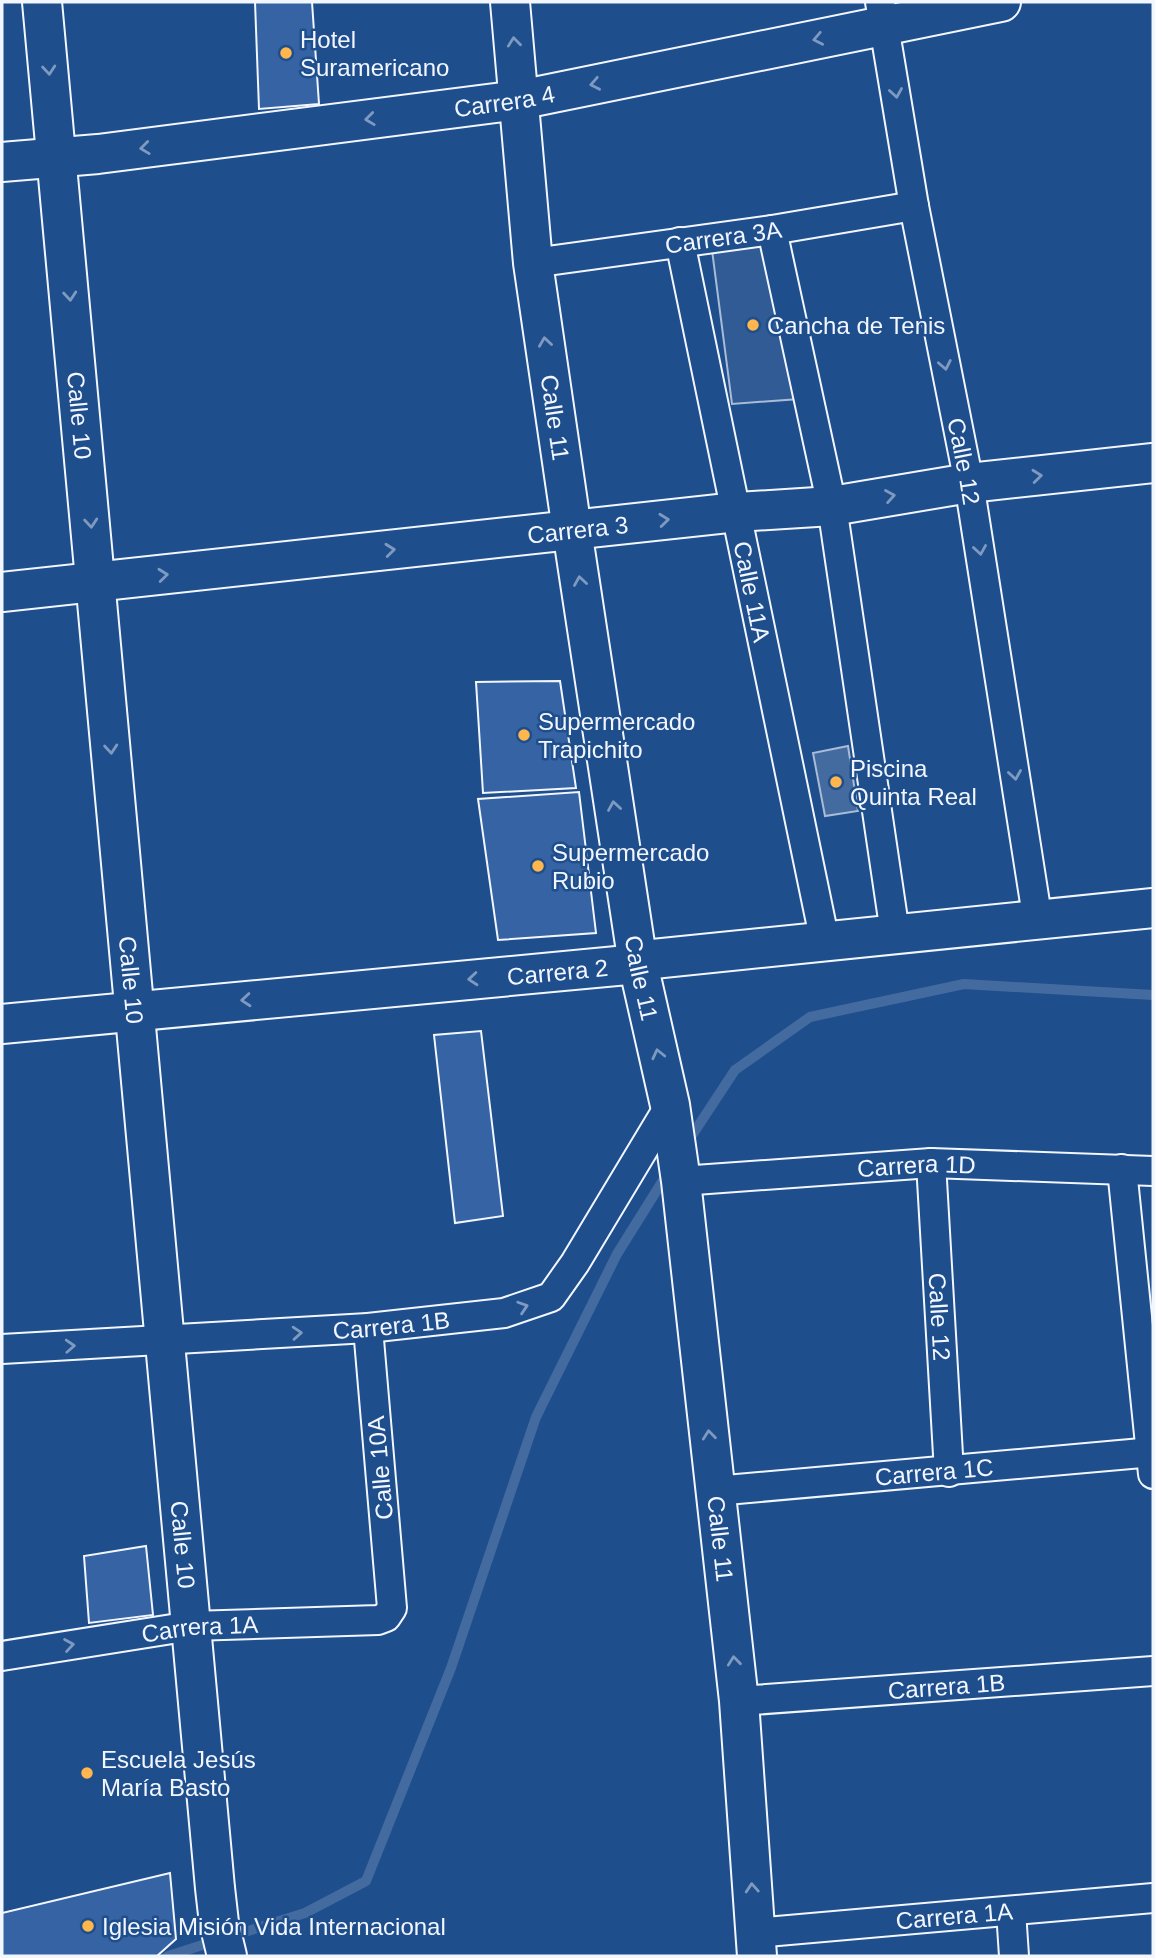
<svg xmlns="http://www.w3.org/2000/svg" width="1155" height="1958" viewBox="0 0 1155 1958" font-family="Helvetica,sans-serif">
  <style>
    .built { fill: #305b95; stroke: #a8bbd7; stroke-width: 2 }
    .water { fill: #446ba0; stroke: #a8bbd7; stroke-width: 2 }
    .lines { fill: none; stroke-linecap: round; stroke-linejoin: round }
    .stream { stroke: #446ba0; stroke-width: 10 }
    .building { fill: #3563a3; stroke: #f2f6ff; stroke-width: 2 }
    .minor-casing { stroke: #f2f6ff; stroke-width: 32 }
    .secondary-casing { stroke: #f2f6ff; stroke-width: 42 }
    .primary-casing { stroke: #f2f6ff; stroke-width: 42 }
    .minor { stroke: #1f4e8c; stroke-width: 28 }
    .secondary { stroke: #1f4e8c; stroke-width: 38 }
    .primary { stroke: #1f4e8c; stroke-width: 38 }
    .oneway { stroke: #7e9ac0 }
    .poi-dot { fill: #ffb74d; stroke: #1f4e8c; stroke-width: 2.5 }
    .labels { text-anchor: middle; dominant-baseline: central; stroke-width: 5; stroke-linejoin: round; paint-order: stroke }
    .poi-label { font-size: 24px; fill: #f2f6ff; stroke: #1f4e8c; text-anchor: start }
    .street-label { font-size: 24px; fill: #f2f6ff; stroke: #1f4e8c }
  </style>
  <rect width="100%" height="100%" fill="#1f4e8c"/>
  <!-- built -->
  <polygon class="built" points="771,243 799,399 732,404 712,250"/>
  <!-- water -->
  <polygon class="water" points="848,746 858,811 825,816 813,753"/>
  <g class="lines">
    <!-- stream -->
    <g class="stream">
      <polyline points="687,1143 735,1070 810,1017 964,984 1153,995"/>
      <polyline points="229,1937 305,1913 366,1881 451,1668 536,1417 617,1254 667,1174"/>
      <polyline points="168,1956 215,1941"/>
    </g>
  </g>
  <!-- building -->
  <g class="building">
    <polygon points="255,2 312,2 319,104 259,109"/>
    <polygon points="560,681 576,788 483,793 476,682"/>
    <polygon points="579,792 596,933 498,940 478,799"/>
    <polygon points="481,1031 503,1216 455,1223 434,1035"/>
    <polygon points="146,1546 153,1615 89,1623 84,1556"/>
    <polygon points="170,1873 176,1939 157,1956 2,1956 2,1913"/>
  </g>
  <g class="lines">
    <!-- minor casing -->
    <g class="minor-casing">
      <g id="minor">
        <path id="s1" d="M880 2 914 206 969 483 1038 922"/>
        <polyline points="772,230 832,506 895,933"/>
        <path id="s2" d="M680 242 825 942"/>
        <path id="s3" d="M533 263 772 230 914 206"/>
        <path id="s4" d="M931 1163 949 1472"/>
        <polyline points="1122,1169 1153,1474"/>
        <path id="s5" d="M681 1181 931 1163 1153 1171"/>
        <path id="s6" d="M2 1349 368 1328 504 1313 551 1297 575 1263 670 1105"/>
        <path id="s7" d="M715 1491 1153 1452"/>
        <path id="s8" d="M2 1656 191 1626 378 1620 386 1617 392 1608 368 1328"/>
        <path id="s9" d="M739 1701 1153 1671"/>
        <polyline points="1011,1911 1014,1956"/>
        <path id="s10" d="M755 1933 1153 1898"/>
      </g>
    </g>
    <!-- secondary casing -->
    <g class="secondary-casing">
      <g id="secondary">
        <path id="s11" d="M510 2 533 263 572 530 638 964 670 1105 681 1181 739 1701 757 1956"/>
        <path id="s12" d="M2 592 737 512 832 506 969 483 1153 463"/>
        <path id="s13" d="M2 1024 638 964 653 959 1153 908"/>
      </g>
    </g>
    <!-- primary casing -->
    <g class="primary-casing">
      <g id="primary">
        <path id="s14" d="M42 2 215 1888 219 1923 227 1956"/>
        <path id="s15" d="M2 162 98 154 519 100 1001 2"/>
      </g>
    </g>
    <!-- minor -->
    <use href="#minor" class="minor"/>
    <!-- secondary -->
    <use href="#secondary" class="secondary"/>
    <!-- primary -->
    <use href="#primary" class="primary"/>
  </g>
  <!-- one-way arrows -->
  <defs><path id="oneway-chevron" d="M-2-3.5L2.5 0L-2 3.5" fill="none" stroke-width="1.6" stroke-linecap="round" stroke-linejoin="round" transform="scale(1.75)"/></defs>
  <g class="oneway">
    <use href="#oneway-chevron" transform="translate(818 39) rotate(169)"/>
    <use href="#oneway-chevron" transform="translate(514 42) rotate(-96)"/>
    <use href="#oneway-chevron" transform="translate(49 70) rotate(85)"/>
    <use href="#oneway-chevron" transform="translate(595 84) rotate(169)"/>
    <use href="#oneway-chevron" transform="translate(896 93) rotate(81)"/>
    <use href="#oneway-chevron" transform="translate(370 119) rotate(173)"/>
    <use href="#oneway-chevron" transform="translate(145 148) rotate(173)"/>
    <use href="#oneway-chevron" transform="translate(70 296) rotate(85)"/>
    <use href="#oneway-chevron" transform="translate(545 342) rotate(-98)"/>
    <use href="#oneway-chevron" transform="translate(945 365) rotate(79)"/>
    <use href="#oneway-chevron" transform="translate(1037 476) rotate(-6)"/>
    <use href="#oneway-chevron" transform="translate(890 496) rotate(-10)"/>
    <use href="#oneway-chevron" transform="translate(664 520) rotate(-6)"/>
    <use href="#oneway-chevron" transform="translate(91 523) rotate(85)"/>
    <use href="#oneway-chevron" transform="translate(390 550) rotate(-6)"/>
    <use href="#oneway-chevron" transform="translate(980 550) rotate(81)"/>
    <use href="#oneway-chevron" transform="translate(163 575) rotate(-6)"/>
    <use href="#oneway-chevron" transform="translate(580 581) rotate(-99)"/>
    <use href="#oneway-chevron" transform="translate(111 749) rotate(85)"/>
    <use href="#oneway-chevron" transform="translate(1015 775) rotate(81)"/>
    <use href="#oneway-chevron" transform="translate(614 806) rotate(-99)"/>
    <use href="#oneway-chevron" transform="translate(473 979) rotate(175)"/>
    <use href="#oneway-chevron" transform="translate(246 1000) rotate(175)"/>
    <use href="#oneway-chevron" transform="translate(658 1054) rotate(-103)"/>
    <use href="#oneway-chevron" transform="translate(523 1307) rotate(-18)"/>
    <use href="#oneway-chevron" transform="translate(297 1333) rotate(-4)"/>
    <use href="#oneway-chevron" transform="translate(70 1346) rotate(-3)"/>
    <use href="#oneway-chevron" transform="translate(709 1435) rotate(-96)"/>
    <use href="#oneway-chevron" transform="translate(69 1645) rotate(-9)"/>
    <use href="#oneway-chevron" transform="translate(734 1661) rotate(-96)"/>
    <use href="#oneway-chevron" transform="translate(752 1888) rotate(-94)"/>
  </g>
  <!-- markers -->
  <g class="poi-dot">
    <circle cx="286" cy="53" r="7"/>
    <circle cx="753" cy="325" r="7"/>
    <circle cx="524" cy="735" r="7"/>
    <circle cx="836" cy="782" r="7"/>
    <circle cx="538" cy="866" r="7"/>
    <circle cx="87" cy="1773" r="7"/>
    <circle cx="88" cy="1926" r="7"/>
  </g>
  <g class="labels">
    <!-- poi labels -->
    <g class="poi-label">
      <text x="300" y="39">Hotel<tspan x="300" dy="28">Suramericano</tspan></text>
      <text x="767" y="325">Cancha de Tenis</text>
      <text x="538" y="721">Supermercado<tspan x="538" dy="28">Trapichito</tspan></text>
      <text x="850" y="768">Piscina<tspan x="850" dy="28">Quinta Real</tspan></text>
      <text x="552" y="852">Supermercado<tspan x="552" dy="28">Rubio</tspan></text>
      <text x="101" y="1759">Escuela Jesús<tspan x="101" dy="28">María Basto</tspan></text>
      <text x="102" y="1926">Iglesia Misión Vida Internacional</text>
    </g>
    <!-- street labels -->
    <g class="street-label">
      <text stroke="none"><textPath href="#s15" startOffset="506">Carrera 4</textPath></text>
      <text stroke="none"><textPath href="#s3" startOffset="192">Carrera 3A</textPath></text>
      <text stroke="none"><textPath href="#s14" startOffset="415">Calle 10</textPath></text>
      <text stroke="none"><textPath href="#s11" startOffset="418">Calle 11</textPath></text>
      <text stroke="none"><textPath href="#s1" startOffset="467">Calle 12</textPath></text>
      <text stroke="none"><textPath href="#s12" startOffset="579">Carrera 3</textPath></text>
      <text stroke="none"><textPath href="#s2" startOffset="357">Calle 11A</textPath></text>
      <text stroke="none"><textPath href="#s13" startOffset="558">Carrera 2</textPath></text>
      <text stroke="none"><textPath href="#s11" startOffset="985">Calle 11</textPath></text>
      <text stroke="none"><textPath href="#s14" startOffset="982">Calle 10</textPath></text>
      <text stroke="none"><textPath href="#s5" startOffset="236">Carrera 1D</textPath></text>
      <text stroke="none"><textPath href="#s4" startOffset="154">Calle 12</textPath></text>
      <text stroke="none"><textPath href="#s6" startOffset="390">Carrera 1B</textPath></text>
      <text transform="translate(380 1468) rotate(-95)">Calle 10A</text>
      <text stroke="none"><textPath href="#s7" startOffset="220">Carrera 1C</textPath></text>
      <text stroke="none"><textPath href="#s11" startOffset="1552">Calle 11</textPath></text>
      <text stroke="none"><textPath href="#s14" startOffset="1549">Calle 10</textPath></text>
      <text stroke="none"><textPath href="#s8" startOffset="200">Carrera 1A</textPath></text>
      <text stroke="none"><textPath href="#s9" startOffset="208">Carrera 1B</textPath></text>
      <text stroke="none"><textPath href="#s10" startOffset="200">Carrera 1A</textPath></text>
    </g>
  </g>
  <!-- border -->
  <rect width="1155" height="1958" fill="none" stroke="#f2f6ff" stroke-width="7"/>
</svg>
